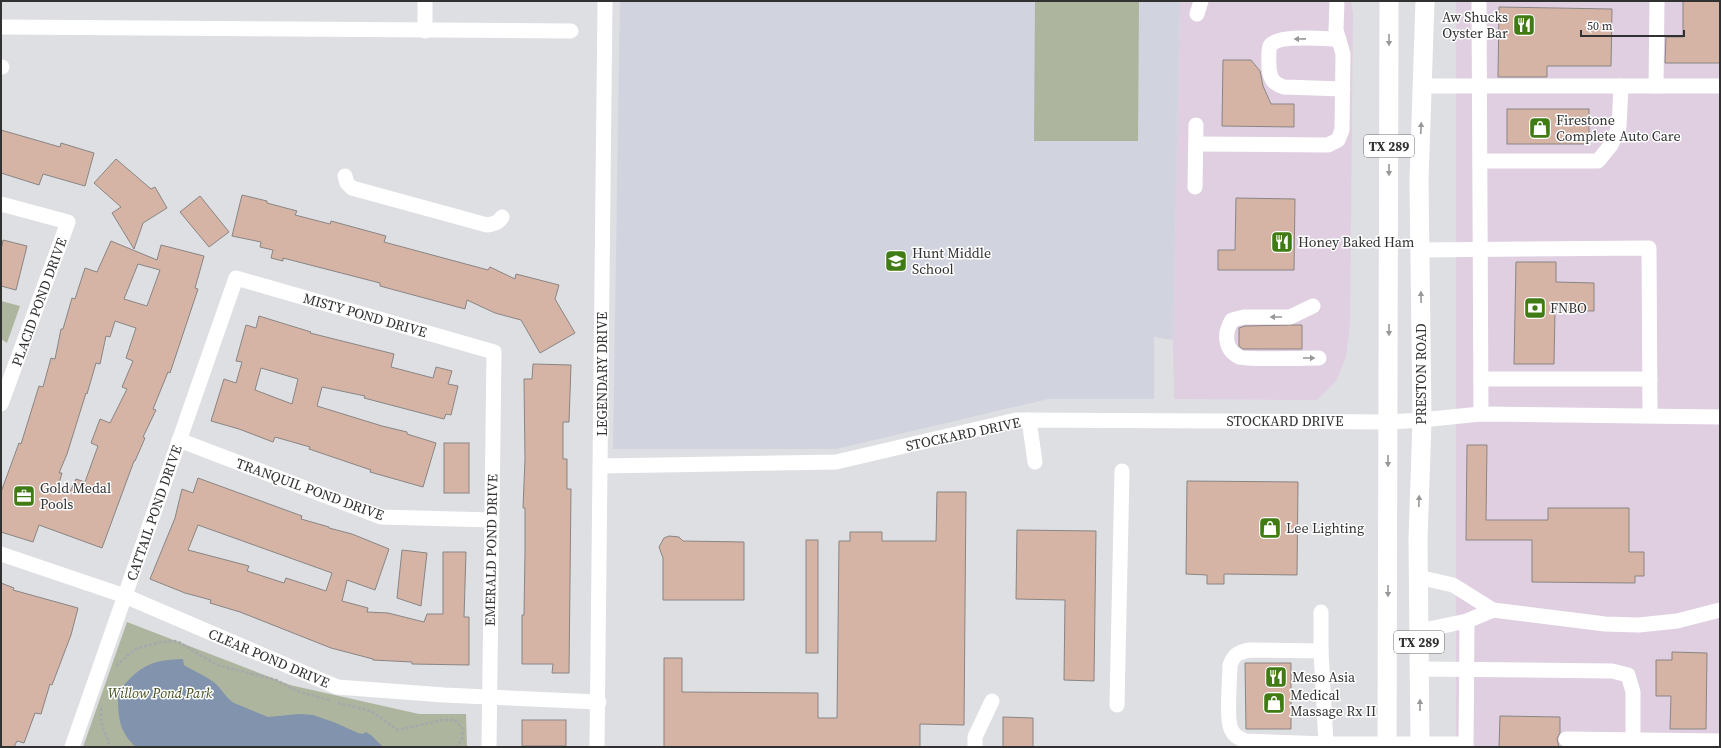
<svg xmlns="http://www.w3.org/2000/svg" width="1721" height="748" viewBox="0 0 1721 748" font-family="'Source Serif 4',serif">
  <style>
    .commercial { fill: #dfcfe1 }
    .built { fill: #d1d3de }
    .green { fill: #adb59f }
    .water { fill: #8193ad }
    .building { fill: #d5b4a5; stroke: #898584; fill-rule: evenodd }
    .lines { fill: none; stroke-linecap: round; stroke-linejoin: round }
    .path { stroke: #a7a8aa; stroke-width: 2.5; stroke-dasharray: 3 2; stroke-linecap: butt }
    .minor { stroke: #fff; stroke-width: 15 }
    .major { stroke: #fff; stroke-width: 19 }
    .oneway { fill: #989898 }
    .labels { text-anchor: middle; dominant-baseline: central; stroke-width: 3; stroke-linejoin: round; paint-order: stroke }
    .shield { fill: #fff; stroke: #6f6f70; stroke-width: 1 }
    .shield-label { font-size: 13px; font-weight: bold; fill: #313132 }
    .poi-label { font-size: 14px; fill: #313132; stroke: #fff; text-anchor: start }
    .street-label { font-size: 14px; fill: #313132; stroke: #fff }
    .park-label { font-size: 14px; font-style: italic; fill: #455324; stroke: #fff }
  </style>
  <rect width="100%" height="100%" fill="#dedfe2"/>
  <!-- commercial -->
  <g class="commercial">
    <polygon points="1180,1 1351,1 1353,13 1350,325 1346,357 1336,381 1317,400 1174,399 1173,340"/>
    <rect x="1456" y="1" width="264" height="746"/>
  </g>
  <!-- built -->
  <polygon class="built" points="620,1 1180,1 1173,340 1154,337 1154,399 1048,399 836,449 613,449"/>
  <!-- green -->
  <g class="green">
    <polygon points="1035,1 1139,1 1138,141 1034,141"/>
    <polygon points="1,301 20,306 7,343 1,339"/>
    <polygon points="127,622 290,685 419,714 466,714 467,747 83,747"/>
  </g>
  <!-- water -->
  <path class="water" d="M183 659 184 665C195 672 207 676 217 685 223 691 227 699 234 703L268 717 299 714 313 715 336 723 358 733 363 734 366 732 372 736 383 747H136C118 731 118 715 118 692 139 667 149 660 183 659Z"/>
  <!-- building -->
  <g class="building">
    <polygon points="1683,1 1720,1 1720,63 1665,63 1666,37 1683,37"/>
    <polygon points="1499,7 1612,9 1611,66 1547,66 1547,77 1498,77"/>
    <polygon points="1223,60 1251,60 1260,71 1263,86 1271,104 1294,104 1294,127 1222,126"/>
    <rect x="1507" y="109" width="82" height="35"/>
    <polygon points="1,130 60,147 61,143 94,153 85,186 43,174 39,185 1,173"/>
    <polygon points="116,159 151,189 155,187 167,208 143,223 134,249 112,213 121,207 94,183"/>
    <polygon points="242,195 267,201 267,203 297,211 295,215 330,224 331,221 386,236 384,242 488,270 490,267 515,279 516,274 559,285 555,299 575,333 540,353 521,320 495,313 467,300 465,309 380,286 380,283 283,258 283,261 271,258 273,250 260,247 261,242 232,236"/>
    <polygon points="200,196 229,232 209,247 180,212"/>
    <polygon points="1236,198 1295,199 1294,270 1218,270 1218,250 1235,250"/>
    <polygon points="3,240 27,246 16,290 1,286 1,250"/>
    <path d="M111 241 157 260 161 245 204 256 195 288 198 289 170 373 168 372 153 409 156 410 143 437 145 438 135 461H134L102 548 39 525 33 542 1 532V492L19 443 21 444 39 386 43 387 51 358 55 359 61 329H63L72 298 75 299 85 268 97 272ZM138 264 160 270 147 306 124 299ZM115 321 136 328 126 358 133 361 122 387 127 389 110 423 100 419 91 443 98 446 85 482 76 479 69 494 57 490 62 473H59L67 454 86 393 87 394 96 363 100 364 106 336 110 337Z"/>
    <polygon points="1516,262 1556,262 1556,282 1594,283 1594,311 1555,310 1554,364 1514,364"/>
    <path d="M259 316 311 332 310 333 394 354 391 367 433 378 436 367 452 371 448 384 458 386 451 415 446 414 444 419 364 398 365 396 322 387 317 406 382 426 407 432V434L436 443 423 487 370 472 371 470 309 449 310 447 275 437 273 442 239 429 211 421 224 379 236 383 242 362 236 361 246 325 256 328ZM261 368 298 379 292 404 255 390Z"/>
    <polygon points="1295,325 1302,325 1302,349 1243,349 1239,346 1239,328 1245,326"/>
    <polygon points="533,364 571,365 569,422 563,422 563,459 567,459 567,489 571,489 569,673 552,673 553,664 522,664 522,615 524,615 525,552 525,508 523,508 525,459 524,379 532,379"/>
    <rect x="444" y="443" width="25" height="50"/>
    <polygon points="1467,445 1487,445 1486,520 1548,520 1548,508 1629,508 1629,552 1644,552 1644,576 1635,576 1635,583 1532,582 1532,540 1466,540"/>
    <path d="M198 478 302 516 301 519 329 527V528L352 534 389 549 375 590 347 580 342 601 368 608 367 612 388 613 424 622 427 614H443V552H466L464 617H469V665L412 664V662L373 660V659L331 648 240 612 210 603 211 600 185 593 150 579 175 518 182 489 193 493ZM198 525 332 573 326 591 286 578 284 583 247 571 249 566 188 550Z"/>
    <polygon points="1187,481 1298,482 1297,575 1224,574 1224,584 1207,584 1207,575 1186,574"/>
    <polygon points="937,492 966,492 964,725 920,724 920,747 664,747 664,658 682,658 682,692 818,693 818,718 837,718 839,541 850,541 850,532 882,532 882,541 936,541"/>
    <polygon points="1017,530 1096,531 1094,681 1064,680 1065,600 1016,599"/>
    <polygon points="669,536 679,537 683,541 744,542 744,600 663,600 663,558 659,547 664,538"/>
    <rect x="806" y="540" width="12" height="113"/>
    <polygon points="402,550 427,553 421,606 397,598"/>
    <polygon points="1,583 14,588 13,590 78,608 71,635 52,685 50,684 41,714 35,713 24,743 17,741 14,747 1,747"/>
    <polygon points="1672,652 1707,653 1706,729 1670,729 1671,696 1656,696 1656,660 1672,660"/>
    <polygon points="1245,663 1291,663 1291,729 1246,729"/>
    <polygon points="1500,716 1560,717 1560,733 1557,739 1559,747 1499,747"/>
    <polygon points="1003,717 1033,718 1033,747 1003,747"/>
    <rect x="522" y="720" width="44" height="26"/>
  </g>
  <g class="lines">
    <!-- path -->
    <g class="path">
      <polyline points="116,666 135,649 161,642 177,641 217,665 276,680 299,692 329,700"/>
      <polyline points="338,703 371,711 398,730 442,720 455,720 463,729 462,739 456,747"/>
      <polyline points="101,708 101,722 110,747"/>
    </g>
    <!-- minor -->
    <g class="minor">
      <polyline points="1479,1 1481,414"/>
      <polyline points="1197,14 1201,1"/>
      <polyline points="1,27 571,31"/>
      <polyline points="425,31 425,1"/>
      <path d="M1339 39C1326 39 1277 34 1270 46 1268 51 1269 62 1269 68 1270 79 1274 84 1284 87L1343 89"/>
      <polyline points="1,67 2,67"/>
      <polyline points="1422,86 1720,86"/>
      <polyline points="1656,86 1657,1"/>
      <polyline points="1196,144 1328,145 1338,140 1342,130 1343,54 1336,30 1337,1"/>
      <polyline points="1480,161 1598,161 1611,145 1619,127 1621,86"/>
      <path d="M345 176 347 183 352 188 487 225C494 224 498 223 502 217"/>
      <polyline points="1195,187 1196,125"/>
      <polyline points="1,204 68,222 1,404"/>
      <polyline points="1420,250 1649,248 1650,416"/>
      <path d="M1313 306 1290 317H1244L1232 320C1224 333 1224 349 1239 357 1245 360 1307 358 1319 358"/>
      <polyline points="1481,379 1650,379"/>
      <polyline points="1029,420 1035,462"/>
      <polyline points="179,440 381,517 492,520"/>
      <polyline points="601,466 836,462 1016,420 1389,422 1422,420 1480,414 1720,417"/>
      <polyline points="1,554 125,596 337,687 444,695 599,702"/>
      <polyline points="1418,577 1453,585 1493,610 1605,624 1639,625 1677,621 1720,610"/>
      <polyline points="1321,612 1321,651 1326,744 1466,744"/>
      <polyline points="1419,631 1467,621 1493,610"/>
      <path d="M1321 651 1250 650C1239 652 1234 654 1230 665 1230 679 1226 719 1231 729 1234 736 1239 738 1245 741L1326 744 1325 747"/>
      <polyline points="1419,669 1612,671 1628,675 1633,692 1633,740"/>
      <polyline points="1117,705 1122,471"/>
      <polyline points="1566,739 1720,741"/>
      <polyline points="72,747 236,278 494,352 489,747"/>
      <polyline points="597,747 605,1"/>
      <polyline points="975,747 975,737 992,701"/>
      <polyline points="1466,747 1467,621"/>
    </g>
    <!-- major -->
    <g class="major">
      <polyline points="1387,747 1389,1"/>
      <polyline points="1420,747 1418,540 1422,420 1419,181 1425,1"/>
    </g>
  </g>
  <!-- one-way arrows -->
  <defs><path id="oneway-solid" d="M-6-.8H1V-3.2L6.5 0L1 3.2V.8H-6Z"/></defs>
  <g class="oneway">
    <use href="#oneway-solid" transform="translate(1300 39) rotate(179)"/>
    <use href="#oneway-solid" transform="translate(1389 40) rotate(90)"/>
    <use href="#oneway-solid" transform="translate(1421 128) rotate(-88)"/>
    <use href="#oneway-solid" transform="translate(1389 170) rotate(90)"/>
    <use href="#oneway-solid" transform="translate(1421 297) rotate(-91)"/>
    <use href="#oneway-solid" transform="translate(1276 317) rotate(180)"/>
    <use href="#oneway-solid" transform="translate(1389 330) rotate(90)"/>
    <use href="#oneway-solid" transform="translate(1309 358)"/>
    <use href="#oneway-solid" transform="translate(1388 461) rotate(90)"/>
    <use href="#oneway-solid" transform="translate(1419 501) rotate(-88)"/>
    <use href="#oneway-solid" transform="translate(1388 591) rotate(90)"/>
    <use href="#oneway-solid" transform="translate(1420 705) rotate(-90)"/>
  </g>
  <!-- icons -->
  <defs>
    <g id="restaurant-square" transform="scale(1.15)"><rect x="-9" y="-9" width="18" height="18" rx="4" fill="#407b14" stroke="#fff"/><path d="M-5-6h1v4h1v-4h1v4h1v-4h1v5L-1.5 .5V6h-2V.5L-5-1ZM5-6V6H3V1.5H1.5Q1.5-4 5-6Z" fill="#fff"/></g>
    <g id="shop-square" transform="scale(1.15)"><rect x="-9" y="-9" width="18" height="18" rx="4" fill="#407b14" stroke="#fff"/><path d="M-5-2.5h2.3a2.7 3.5 0 0 1 5.4 0H5L5.5 6h-11ZM-1.5-2.5h3a1.5 2.3 0 0 0-3 0Z" fill="#fff"/></g>
    <g id="school-square" transform="scale(1.15)"><rect x="-9" y="-9" width="18" height="18" rx="4" fill="#407b14" stroke="#fff"/><path d="M0-5L7-2L0 1L-7-2ZM-4 1L0 2.5L4 1V4Q0 6-4 4Z" fill="#fff"/></g>
    <g id="bank-square" transform="scale(1.15)"><rect x="-9" y="-9" width="18" height="18" rx="4" fill="#407b14" stroke="#fff"/><path d="M-6-4H6V4H-6ZM0-2.3a2.3 2.3 0 1 0 0 4.6a2.3 2.3 0 1 0 0-4.6Z" fill="#fff"/></g>
    <g id="office-square" transform="scale(1.15)"><rect x="-9" y="-9" width="18" height="18" rx="4" fill="#407b14" stroke="#fff"/><path d="M-6-3h4V-5.5h4V-3h4V5H-6ZM-1-4.5V-3h2v-1.5ZM-6 0V1H6V0Z" fill="#fff"/></g>
  </defs>
  <g fill-rule="evenodd">
    <use href="#restaurant-square" x="1524" y="25"/>
    <use href="#shop-square" x="1540" y="128"/>
    <use href="#restaurant-square" x="1282" y="242"/>
    <use href="#school-square" x="896" y="261"/>
    <use href="#bank-square" x="1535" y="308"/>
    <use href="#office-square" x="24" y="496"/>
    <use href="#shop-square" x="1270" y="528"/>
    <use href="#restaurant-square" x="1276" y="677"/>
    <use href="#shop-square" x="1274" y="703"/>
  </g>
  <g class="labels">
    <!-- shield labels -->
    <g class="shield">
      <rect x="1364" y="135" width="50" height="22" rx="3"/>
      <rect x="1394" y="631" width="50" height="22" rx="3"/>
    </g>
    <g class="shield-label">
      <text x="1389" y="146">TX 289</text>
      <text x="1419" y="642">TX 289</text>
    </g>
    <!-- poi labels -->
    <g class="poi-label">
      <text x="1508" y="17" text-anchor="end">Aw Shucks<tspan x="1508" dy="16">Oyster Bar</tspan></text>
      <text x="1556" y="120">Firestone<tspan x="1556" dy="16">Complete Auto Care</tspan></text>
      <text x="1298" y="242">Honey Baked Ham</text>
      <text x="912" y="253">Hunt Middle<tspan x="912" dy="16">School</tspan></text>
      <text x="1550" y="308">FNBO</text>
      <text x="40" y="488">Gold Medal<tspan x="40" dy="16">Pools</tspan></text>
      <text x="1286" y="528">Lee Lighting</text>
      <text x="1292" y="677">Meso Asia</text>
      <text x="1290" y="695">Medical<tspan x="1290" dy="16">Massage Rx II</tspan></text>
    </g>
    <!-- street labels -->
    <g class="street-label">
      <text transform="translate(39 302) rotate(-70)">PLACID POND DRIVE</text>
      <text transform="translate(365 315) rotate(16)">MISTY POND DRIVE</text>
      <text transform="translate(602 374) rotate(-90)">LEGENDARY DRIVE</text>
      <text transform="translate(1421 374) rotate(-90)">PRESTON ROAD</text>
      <text x="1285" y="421">STOCKARD DRIVE</text>
      <text transform="translate(963 434) rotate(-12)">STOCKARD DRIVE</text>
      <text transform="translate(310 489) rotate(20)">TRANQUIL POND DRIVE</text>
      <text transform="translate(154 513) rotate(-71)">CATTAIL POND DRIVE</text>
      <text transform="translate(491 550) rotate(-89)">EMERALD POND DRIVE</text>
      <text transform="translate(269 658) rotate(23)">CLEAR POND DRIVE</text>
    </g>
    <!-- park labels -->
    <g class="park-label">
      <text x="160" y="693">Willow Pond Park</text>
    </g>
  </g>
  <!-- border -->
  <rect width="1721" height="748" fill="none" stroke="#313132" stroke-width="4"/>
  <!-- scale -->
  <path d="M1581 30v6h103v-6" fill="none" stroke="#313132" stroke-width="2"/>
  <text x="1587" y="30" font-size="12" fill="#313132" stroke="#ffffff" stroke-width="3" paint-order="stroke">50 m</text>
</svg>
